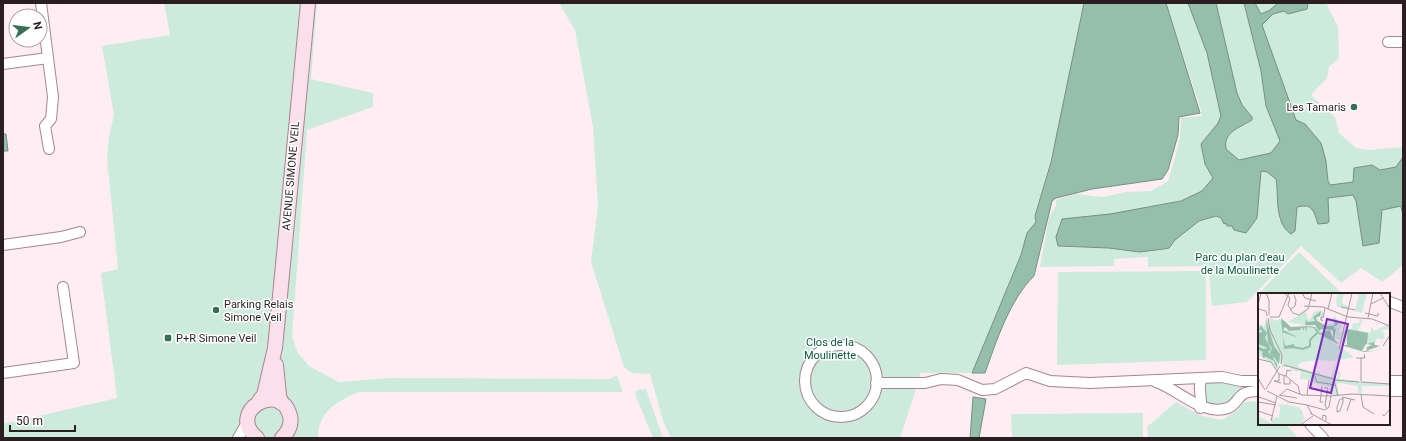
<svg xmlns="http://www.w3.org/2000/svg" width="1406" height="441" viewBox="0 0 1406 441" font-family="Roboto,sans-serif">
  <style>
    .green { fill: #cdebdc }
    .water { fill: #95bfab; stroke: #758f82 }
    .lines { fill: none; stroke-linecap: round; stroke-linejoin: round }
    .minor-casing { stroke: #a78490; stroke-width: 12 }
    .secondary-casing { stroke: #a78490; stroke-width: 16 }
    .minor { stroke: #fff; stroke-width: 10 }
    .secondary { stroke: #fbdfea; stroke-width: 14 }
    .poi-dot { fill: #366e56; stroke: #fff; stroke-width: 1.5 }
    .labels { text-anchor: middle; dominant-baseline: central; stroke-width: 3; stroke-linejoin: round; paint-order: stroke }
    .poi-label { font-size: 11px; fill: #2b1e23; stroke: #fff; text-anchor: start }
    .street-label { font-size: 11px; fill: #2b1e23; stroke: #fff }
    .park-label { font-size: 11px; fill: #0a593e; stroke: #fff }
    .inset-river { fill: none; stroke: #95bfab; stroke-width: 2 }
    .inset-road { fill: none; stroke: #aa9ba0; stroke-width: 1 }
    .view { fill: #7b2cbf; fill-opacity: 0.15; stroke: #7b2cbf; stroke-width: 2 }
    .inset-edge { fill: none; stroke: #2b1e23; stroke-width: 2 }
  </style>
  <rect width="100%" height="100%" fill="#feeef3"/>
  <!-- green -->
  <g class="green">
    <path d="M164 3H317L311 79 373 93V107L307 130 292 337 298 353 309 366 339 382 391 378 610 379 617 375 623 392H358C336 402 318 412 318 438H3V424L117 398 101 273 118 269 107 158 109 137 114 115 102 46 170 35Z"/>
    <path d="M559 3H1084C1070 75 1056 146 1035 216L1036 222 1027 233 1021 255 972 373H920L918 383 900 438H671L663 421 650 374 632 373 624 367 591 262 598 206 593 127 575 30Z"/>
    <polygon points="1166,3 1188,3 1207,53 1221,116 1218,123 1201,144 1205,164 1213,178 1202,191 1181,201 1110,214 1062,219 1059,225 1061,247 1109,248 1139,252 1165,249 1169,248 1175,240 1199,221 1216,216 1232,226 1234,230 1246,233 1257,218 1261,171 1266,172 1276,179 1279,221 1296,221 1297,207 1305,205 1315,212 1317,221 1329,223 1328,198 1353,195 1355,197 1363,246 1382,210 1401,206 1403,216 1403,265 1382,282 1361,268 1341,283 1301,246 1247,302 1212,306 1208,266 1148,267 1148,257 1114,259 1114,266 1040,267 1049,218 1056,205 1056,200 1076,194 1103,197 1125,192 1151,191 1168,181 1175,158 1180,136 1181,118 1201,116 1201,110"/>
    <path d="M1216 3H1244L1261 71 1266 106 1280 141 1271 153 1239 160 1226 149C1223 132 1239 128 1252 120V117L1242 105 1237 93Z"/>
    <polygon points="1255,3 1278,3 1270,10 1261,14"/>
    <polygon points="1308,3 1326,3 1338,27 1339,58 1329,67 1327,78 1311,95 1335,117 1339,133 1356,148 1369,150 1403,147 1403,157 1396,167 1380,170 1372,165 1354,168 1354,180 1352,182 1330,185 1328,183 1327,164 1321,143 1296,120 1262,25 1273,14 1284,11 1288,14 1307,9"/>
    <polygon points="1299,252 1343,294 1262,294 1260,292"/>
    <polygon points="1206,271 1206,360 1057,365 1058,272"/>
    <polygon points="1202,378 1259,381 1259,391 1233,405 1201,406"/>
    <polygon points="646,389 663,438 653,438 635,394 637,390"/>
    <polygon points="1259,401 1259,424 1285,424 1297,436 1296,438 1148,438 1147,427 1176,402 1199,415 1222,420 1238,410 1244,402"/>
    <polygon points="1143,413 1143,438 1012,438 1011,414"/>
  </g>
  <!-- water -->
  <g class="water">
    <path d="M1084 3H1166L1200 113 1179 117 1178 135 1168 170 1162 179 1092 189 1056 198 1052 201 1034 276C1010 299 996 342 985 373H972L1021 255 1027 233 1036 222 1035 216 1051 162Z"/>
    <path d="M1188 3H1216L1237 93 1242 105 1252 117V120C1239 128 1223 132 1226 149L1239 160 1271 153 1280 141 1266 106 1261 71 1244 3H1255L1261 14 1270 10 1278 3H1308L1307 9 1288 14 1284 11 1273 14 1262 25 1296 120 1305 124 1321 143 1326 161 1328 181 1330 185 1353 182 1354 168 1372 165 1380 170 1396 167 1403 157V216L1401 206 1382 210 1379 243 1363 246 1356 201 1353 195 1328 198 1329 221 1328 223 1318 224C1315 216 1314 205 1303 206 1301 206 1299 207 1297 207L1295 231 1291 234C1274 222 1279 198 1276 179L1267 172 1261 171 1257 218 1246 233 1234 230 1232 226H1227L1226 223 1224 224 1221 218 1216 216 1199 221 1175 240 1169 248 1164 249 1139 252 1109 248 1058 246 1056 237 1062 219 1110 214 1181 201 1202 191 1213 178 1205 164 1201 144 1218 123 1221 116 1207 53Z"/>
    <polygon points="3,134 6,134 8,151 3,151"/>
    <polygon points="973,397 986,399 979,438 970,438"/>
  </g>
  <g class="lines">
    <!-- minor casing -->
    <g class="minor-casing">
      <g id="minor">
        <polyline points="41,3 53,97 51,119 45,126 49,149"/>
        <polyline points="1388,42 1403,42"/>
        <polyline points="3,64 48,58"/>
        <polyline points="3,245 61,237 80,232"/>
        <polyline points="1390,302 1403,307"/>
        <circle cx="841" cy="381" r="36"/>
        <polyline points="3,373 74,363 63,287"/>
        <polyline points="1389,381 1403,381"/>
        <path d="M1156 382C1178 389 1203 417 1228 408 1241 403 1234 391 1259 391"/>
        <polyline points="876,383 925,383 941,379 958,380 982,390 995,389 1026,373 1050,381 1090,383 1222,377 1241,381 1259,381"/>
        <polyline points="1389,391 1403,391"/>
        <path d="M1200 408C1204 399 1196 390 1202 378"/>
        <polyline points="1310,424 1323,438"/>
        <polyline points="238,438 248,421"/>
      </g>
    </g>
    <!-- secondary casing -->
    <g class="secondary-casing">
      <g id="secondary">
        <polyline points="276,365 279,395 281,403"/>
        <polyline points="259,401 264,395 275,348 308,3"/>
        <path d="M257 438C225 412 281 379 290 416 292 424 288 432 282 438"/>
      </g>
    </g>
    <!-- minor -->
    <use href="#minor" class="minor"/>
    <!-- secondary -->
    <use href="#secondary" class="secondary"/>
  </g>
  <!-- markers -->
  <g class="poi-dot">
    <circle cx="1354" cy="107" r="4"/>
    <circle cx="216" cy="310" r="4"/>
    <rect x="164" y="334" width="8" height="8" rx="2"/>
  </g>
  <g class="labels">
    <!-- poi labels -->
    <g class="poi-label">
      <text x="1346" y="107" text-anchor="end">Les Tamaris</text>
      <text x="224" y="304">Parking Relais<tspan x="224" dy="13">Simone Veil</tspan></text>
      <text x="176" y="338">P+R Simone Veil</text>
    </g>
    <!-- street labels -->
    <g class="street-label">
      <text transform="translate(291 176) rotate(-85)">AVENUE SIMONE VEIL</text>
    </g>
    <!-- park labels -->
    <g class="park-label">
      <text x="1240" y="257">Parc du plan d'eau<tspan x="1240" dy="13">de la Moulinette</tspan></text>
      <text x="830" y="342">Clos de la<tspan x="830" dy="13">Moulinette</tspan></text>
    </g>
  </g>
  <!-- overview -->
  <g transform="translate(1258 293)">
    <rect width="132" height="132" fill="#feeef3"/>
    <path d="M81 0H86L84 10 91 14 95 0 86 37 91 38 88 51 84 50 85 40 91 15 79 14 78 6ZM101 0H109L104 20 97 18ZM62 17 66 20 65 24H60L61 29 72 31 75 30 76 23 81 28 84 34 81 37 84 40 82 47 74 45 75 40 72 37 62 40 57 34 29 29 48 18 49 25 52 27 56 19ZM63 18 62 23H58V27L68 31 64 32V35L74 36V34H68L77 32 76 24 80 30 75 35 78 36 77 46 75 37 64 36 62 38 54 32 58 30 48 31 49 28 51 30 57 28 55 24ZM8 25 11 32 12 25 20 28 21 26 24 28 25 35 30 38 42 37 43 34 46 38 47 34V40L49 34 56 35 96 64 77 68 60 67 45 69 40 71V74L59 80 61 78 62 81 73 84 78 69 76 84 80 85V78L83 79 82 86 132 91V93H104V100H100V93L81 90 79 91 81 102 72 103V94L55 90V87L42 86 43 79 33 77V74H24L23 66 19 76 14 70 0 62V31L5 32 6 35ZM102 26 105 28 100 37 112 40 114 34 116 38 128 32 132 33V36L123 37 127 41 125 47 119 45 117 50 112 51 109 49V40L104 52 106 42 103 40 105 42H103L104 44 102 49 103 40 90 36 94 35 95 30H101ZM30 110V113L33 111 32 113 41 114 45 119 46 127 41 132H0V123L13 130 14 125 21 124 22 114 19 111 29 112Z" fill="#cdebdc" fill-rule="evenodd"/>
    <path d="M63 18 62 23 58 24V27L68 33H73L77 32 76 24 80 31 75 35 78 36 76 46 82 52 59 40 56 35 49 34 48 40 47 34 45 38 44 34 42 37 31 38 27 34 25 37 37 43 36 40 40 49 38 44 24 39 27 53 36 51 37 55 26 56 23 25 33 34 49 33 57 34 62 40 72 37 75 46V37L64 36 61 38 57 32H47L48 26 49 29 57 28 55 24ZM8 26 16 53 22 61 21 71 16 64 15 65 19 71V76L16 68 8 64 5 65 4 58 0 57 1 54 6 56 10 55 0 51 1 40 5 38 0 36 3 33 9 40 7 45 13 56 10 59 16 64 12 60 14 55 10 50ZM89 36 110 40 109 51 116 49 117 52 122 53 108 58 109 54 114 52 108 51 104 58H115L132 54 116 58 106 59 83 52H89Z" fill="#95bfab"/>
    <path class="inset-river" d="M35 54 45 56 52 53V47L60 39"/>
    <path class="inset-road" d="M8 0 11 7V22M26 0 32 5 30 12 35 20 41 22 50 16 54 0M44 0 47 5 58 8M122 0 132 16M113 11 125 5M0 12 3 0M46 13 65 14 90 24 114 26 132 33M83 14 97 17M0 16 8 18 9 23M33 16 37 13 38 7 36 2M70 16 74 0M107 20 120 23V20M12 24H21L31 0M10 25 12 37 24 62 23 71M110 25 115 0M63 26 65 28 63 27V24L65 25 67 15M125 53 132 42M81 56 94 0M98 65H107L106 61M0 66 13 69 21 81 28 83M26 72 75 86M33 78 29 77 28 83 40 93 42 101M21 81V88H16L23 90M56 81 59 89 77 92M26 83V91H32V87M0 85 7 97M76 87 80 103M76 87 101 89M103 88V65M103 89 132 91M64 93 62 109H65M66 95H70L67 112 69 116M8 96 22 73M9 98 31 109 49 112 54 121M103 101 105 114 116 121M21 102 39 105M22 102 29 96 44 102 72 103 94 101 132 103M49 102 51 87M1 104 18 110M84 104 97 107M85 106H82L79 114V119L82 118 85 109V104M0 109 18 112M49 112 67 117 71 114 73 103M0 118 15 123M89 118 93 106M52 120 74 132M124 121 126 123 132 116M64 126 65 122 68 123V128M13 128 19 103M42 132 55 123"/>
    <path class="view" d="M69 26 90 31 73 100 52 95Z"/>
    <rect width="132" height="132" class="inset-edge"/>
  </g>
  <!-- border -->
  <rect width="1406" height="441" fill="none" stroke="#2b1e23" stroke-width="8"/>
  <!-- north arrow -->
  <g transform="translate(28 28) rotate(76)"><circle r="19" fill="#ffffff" stroke="#aaa5a7"/>
  <path d="M0-3L7 15L0 10L-7 15Z" fill="#366e56"/>
  <text y="-6" font-size="11" font-weight="bold" text-anchor="middle" fill="#2b1e23">N</text>
  </g>
  <!-- scale -->
  <path d="M10 425v6h65v-6" fill="none" stroke="#2b1e23" stroke-width="2"/>
  <text x="16" y="425" font-size="12" fill="#2b1e23" stroke="#ffffff" stroke-width="3" paint-order="stroke">50 m</text>
</svg>
